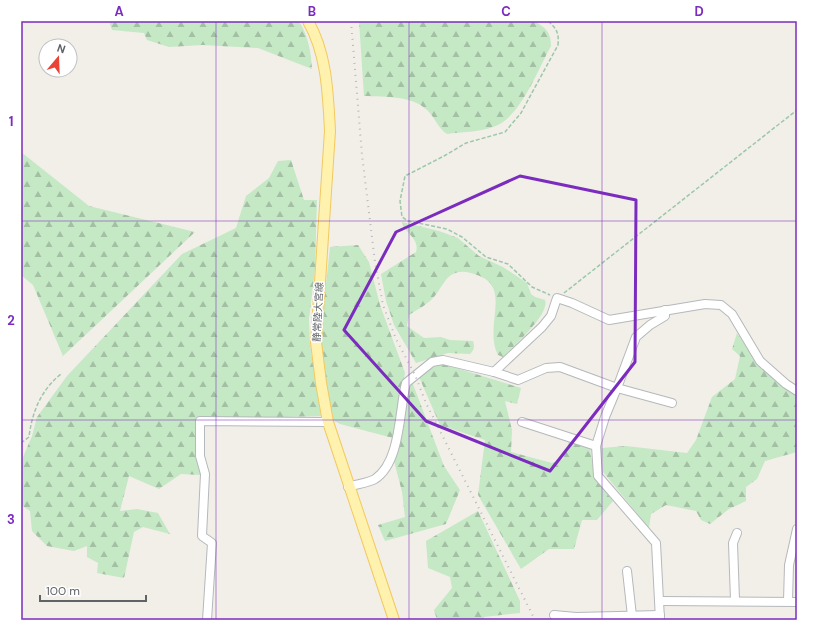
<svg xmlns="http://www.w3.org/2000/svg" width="818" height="641" viewBox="0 0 818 641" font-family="'DM Sans','Noto Sans JP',sans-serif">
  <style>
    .forest { fill: url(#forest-firs) }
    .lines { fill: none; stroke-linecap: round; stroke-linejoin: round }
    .minor-casing { stroke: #b5b8bc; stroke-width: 10 }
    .major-casing { stroke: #f2c960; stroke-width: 12 }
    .path { stroke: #9cc7a9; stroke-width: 1.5; stroke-dasharray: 4 2; stroke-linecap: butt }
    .minor { stroke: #fff; stroke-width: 8 }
    .major { stroke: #fff2af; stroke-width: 10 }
    .rail { stroke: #b6b7b8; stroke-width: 2; stroke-dasharray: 1 5; stroke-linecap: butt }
    .marked { fill: none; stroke: #7b2cbf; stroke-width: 3; stroke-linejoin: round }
    .grid { fill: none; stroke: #7b2cbf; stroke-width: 1; stroke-opacity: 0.55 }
    .labels { text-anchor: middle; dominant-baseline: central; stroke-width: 3; stroke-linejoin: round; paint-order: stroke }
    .street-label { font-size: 10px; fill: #5f6368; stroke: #fff }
    .neatline { fill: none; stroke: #7b2cbf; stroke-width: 1.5 }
    .grid-label { font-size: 13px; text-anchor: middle; font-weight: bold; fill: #7b2cbf }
  </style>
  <defs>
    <pattern id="forest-firs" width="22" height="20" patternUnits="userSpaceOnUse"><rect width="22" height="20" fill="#c5e8c5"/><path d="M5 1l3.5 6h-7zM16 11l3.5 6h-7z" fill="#a3c0a4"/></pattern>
  </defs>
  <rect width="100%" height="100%" fill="#f1efe8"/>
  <!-- forest -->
  <g class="forest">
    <path d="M109 21H299C308 36 311 51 312 69L258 48 203 45 169 47 147 40 144 33 112 30Z"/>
    <path d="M359 21H534C546 28 551 32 551 46 538 69 520 119 493 127 479 132 461 132 447 134 439 129 436 120 429 112 414 95 385 97 364 96Z"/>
    <polygon points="21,152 89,206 195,232 63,356 33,285 21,275"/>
    <polygon points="291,160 304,200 317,200 315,269 309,319 310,345 321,416 198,419 196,455 201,475 181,474 159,489 129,476 120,511 137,509 158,513 170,534 143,527 134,532 124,578 97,573 98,563 87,557 87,546 74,551 47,546 32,531 30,511 21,505 21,462 32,436 37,417 67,376 182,254 236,228 246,196 269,178 278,161"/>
    <path d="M402 222 439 231 458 238 479 256 503 267 527 283 531 294 535 297 545 300C550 315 513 346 503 357L498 355C483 326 513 287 477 275 469 272 461 270 453 274 443 279 440 292 432 299 426 305 417 310 409 315L407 326 424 338 441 337 450 340 473 341C475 347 474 350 470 354L448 353 416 363 394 325 386 301 381 274 416 252C420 238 405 234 402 222Z"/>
    <polygon points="358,245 369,262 380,305 405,373 393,438 340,424 331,419 320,340 330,247"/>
    <polygon points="737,333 757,362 791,393 797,394 797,452 765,461 757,479 746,487 746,501 729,509 710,524 701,520 696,511 666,505 651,514 649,528 603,472 602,448 626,446 687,453 696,440 712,397 735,379 740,356 732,349"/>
    <polygon points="440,363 521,388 517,404 505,401 512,430 511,452 552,463 563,459 569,441 590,448 595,479 613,501 597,520 582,520 574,549 549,549 521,569 478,495 485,440 440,425 419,377"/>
    <polygon points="411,379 444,466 460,490 446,524 385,541 378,525 405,517 402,492 393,457"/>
    <polygon points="478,511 520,601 520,613 484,617 484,620 437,620 434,610 452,588 450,577 428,568 426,541"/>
  </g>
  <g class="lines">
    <!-- minor casing -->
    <g class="minor-casing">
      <g id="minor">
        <polyline points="665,310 665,316 650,325 636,337 617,388 672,403"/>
        <polyline points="494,372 518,380 546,368 560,367 617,388 605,417 596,446 598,476 656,543 660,620"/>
        <polyline points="522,422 596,446"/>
        <path d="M348 487C357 484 368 483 375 479 401 462 399 410 406 383L432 362 443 360 494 372 542 327 551 316 557 298 572 303 609 320 705 304 721 305 732 314 760 361 786 384 797 391"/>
        <polyline points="627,571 632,616"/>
        <polyline points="735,600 733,543 737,533"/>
        <polyline points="660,601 797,602"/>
        <polyline points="788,601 789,565 797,529"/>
        <polyline points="554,615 576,617 660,615"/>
        <polyline points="207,620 212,543 202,536 205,474 200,456 200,421 328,422"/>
      </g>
    </g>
    <!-- major casing -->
    <g class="major-casing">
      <path id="major" d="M308 21C327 54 328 94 330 131L316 342 321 383 328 422 394 620"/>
    </g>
    <!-- path -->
    <g class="path">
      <path d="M548 21C557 29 559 33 558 45L521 113 505 132 466 143 444 156 405 176 400 201 402 217 408 221 447 229 462 237 486 257 508 264 532 287 550 295"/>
      <polyline points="564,293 797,110"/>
      <path d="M21 443 29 437C32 412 41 390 61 374"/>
    </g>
    <!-- minor -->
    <use href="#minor" class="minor"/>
    <!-- major -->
    <use href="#major" class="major"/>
    <!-- rail -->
    <polyline class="rail" points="351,21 362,155 375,262 383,305 396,339 415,375 426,403 535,620"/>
  </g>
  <!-- marked area -->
  <path class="marked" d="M520 176 636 200 635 362 550 471 426 421 344 330 396 232Z"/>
  <!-- grid -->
  <path class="grid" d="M216 21V620M409 21V620M602 21V620M21 221H797M21 420H797"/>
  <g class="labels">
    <!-- street labels -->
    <g class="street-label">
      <text transform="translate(318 312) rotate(-87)">静常陸大宮線</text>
    </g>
  </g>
  <!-- border -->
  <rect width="818" height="641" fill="none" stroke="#ffffff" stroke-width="44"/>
  <!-- north arrow -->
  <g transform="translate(58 58) rotate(19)"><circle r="19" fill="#ffffff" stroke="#bfc1c3"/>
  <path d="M0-3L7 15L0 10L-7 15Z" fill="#ea4335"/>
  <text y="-6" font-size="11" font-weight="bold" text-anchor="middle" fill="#5f6368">N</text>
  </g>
  <!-- scale -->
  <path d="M40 595v6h106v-6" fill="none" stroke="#5f6368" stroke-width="2"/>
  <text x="46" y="595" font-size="12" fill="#5f6368" stroke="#ffffff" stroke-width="3" paint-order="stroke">100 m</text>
  <rect x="22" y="22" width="774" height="597" class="neatline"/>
  <g class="grid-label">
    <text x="119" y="16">A</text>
    <text x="312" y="16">B</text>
    <text x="506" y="16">C</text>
    <text x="699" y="16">D</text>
    <text x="11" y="126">1</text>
    <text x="11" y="325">2</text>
    <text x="11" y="524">3</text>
  </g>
</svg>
